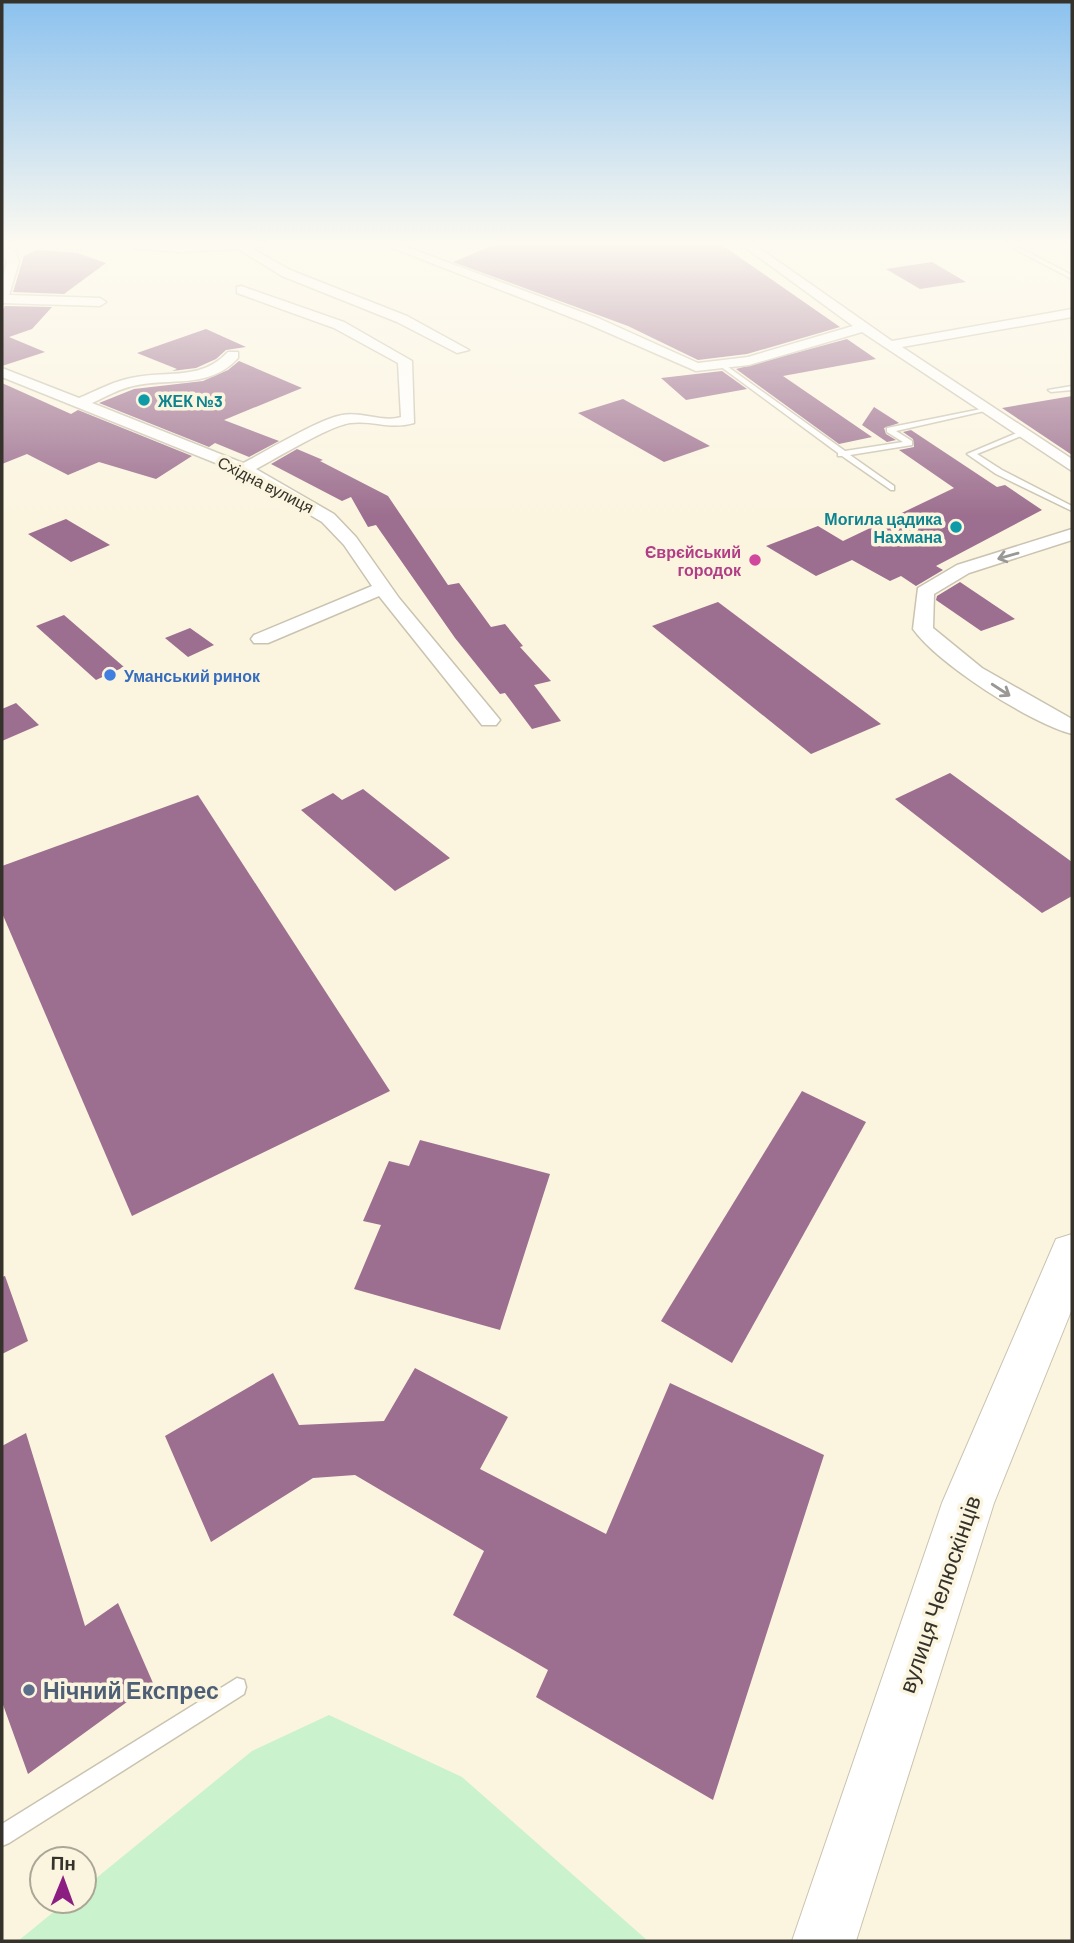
<svg xmlns="http://www.w3.org/2000/svg" width="1074" height="1943" viewBox="0 0 1074 1943" font-family="Barlow,sans-serif">
  <style>
    .green { fill: #caf2cc }
    .building { fill: #9c6e8f }
    .lines { fill: none; stroke-linecap: round; stroke-linejoin: round }
    .lane-casing { stroke: #c9c3b0; stroke-width: 3 }
    .street-casing { stroke: #c9c3b0; stroke-width: 3 }
    .secondary-casing { stroke: #c9c3b0; stroke-width: 2 }
    .lane { fill: #fff; fill-rule: evenodd }
    .street { fill: #fff; fill-rule: evenodd }
    .secondary { fill: #fff; fill-rule: evenodd }
    .oneway { stroke: #9a9894 }
    .culture-dot { fill: #0f9aa8; stroke: #fbf5e0; stroke-width: 2.5 }
    .hotel-dot { fill: #d1479c; stroke: #fbf5e0; stroke-width: 2.5 }
    .shop-dot { fill: #3f7fe0; stroke: #fbf5e0; stroke-width: 2.5 }
    .service-dot { fill: #5c6f8a; stroke: #fbf5e0; stroke-width: 2.5 }
    .labels { text-anchor: middle; dominant-baseline: central; stroke-width: 7; stroke-linejoin: round; paint-order: stroke }
    .far-culture-label { font-size: 16px; font-weight: bold; fill: #0d838f; stroke: #fbf5e0; text-anchor: start }
    .far-street-label { font-size: 16px; fill: #34322a; stroke: #fbf5e0 }
    .far-hotel-label { font-size: 16px; font-weight: bold; fill: #b23c85; stroke: #fbf5e0; text-anchor: end }
    .far-shop-label { font-size: 16px; font-weight: bold; fill: #366cbe; stroke: #fbf5e0; text-anchor: start }
    .near-street-label { font-size: 23px; fill: #34322a; stroke: #fbf5e0 }
    .near-service-label { font-size: 23px; font-weight: bold; fill: #4e5e75; stroke: #fbf5e0; text-anchor: start }
  </style>
  <rect width="100%" height="100%" fill="#fbf5e0"/>
  <!-- green -->
  <polygon class="green" points="329,1715 462,1777 648,1941 18,1941 67,1901 84,1901 84,1888 252,1751"/>
  <!-- building -->
  <g class="building">
    <polygon points="494,245 722,245 840,327 747,354 698,360 628,326 453,262"/>
    <polygon points="37,250 77,253 106,263 64,294 13,292 24,256"/>
    <polygon points="932,262 966,282 920,289 886,269"/>
    <polygon points="5,306 52,307 32,329 9,337 45,352 2,366 2,311"/>
    <polygon points="206,329 246,347 226,350 216,359 196,368 172,371 177,369 137,353"/>
    <polygon points="847,339 876,359 783,376 872,437 839,444 736,369"/>
    <polygon points="239,361 302,388 224,420 279,441 249,457 215,443 209,447 99,403 134,389 203,381 228,370"/>
    <polygon points="722,371 747,389 686,400 661,378"/>
    <polygon points="2,383 71,414 78,410 192,456 156,479 99,462 68,475 27,454 2,464"/>
    <polygon points="1072,396 1072,455 1002,408"/>
    <polygon points="623,399 710,446 664,462 578,413"/>
    <polygon points="874,407 899,423 884,428 886,434 896,440 887,442 862,425"/>
    <polygon points="911,430 997,487 1005,485 1042,510 936,566 943,570 916,586 901,576 890,581 852,560 816,576 766,546 818,526 843,541 954,488 899,450 914,447 913,439 903,432"/>
    <polygon points="297,449 323,460 320,461 388,496 448,585 459,583 491,627 505,624 523,646 520,647 551,681 534,685 561,721 532,729 505,693 500,694 455,638 376,525 368,527 351,497 342,501 271,464"/>
    <polygon points="66,519 110,545 71,562 28,534"/>
    <polygon points="960,582 1015,619 981,631 936,600 937,596"/>
    <polygon points="718,602 881,724 811,754 652,626"/>
    <polygon points="64,615 124,667 96,680 36,626"/>
    <polygon points="190,628 214,645 188,657 165,638"/>
    <polygon points="16,703 39,725 2,741 2,709"/>
    <polygon points="950,773 1072,862 1072,896 1042,913 895,799"/>
    <polygon points="363,789 450,858 395,891 301,810 333,793 342,800"/>
    <polygon points="198,795 390,1091 132,1216 2,913 2,866"/>
    <polygon points="802,1091 866,1122 732,1363 661,1321"/>
    <polygon points="420,1140 550,1174 500,1330 354,1289 381,1225 363,1221 389,1161 409,1166"/>
    <polygon points="5,1276 28,1341 2,1354 2,1277"/>
    <polygon points="415,1368 508,1417 480,1469 606,1534 670,1383 824,1455 713,1800 536,1697 548,1670 453,1615 484,1551 355,1475 313,1478 211,1542 165,1436 273,1373 299,1425 384,1421"/>
    <polygon points="26,1433 85,1626 118,1603 153,1683 28,1774 2,1702 2,1446"/>
  </g>
  <g class="lines">
    <!-- lane casing -->
    <g class="lane-casing">
      <g id="lane">
        <polygon points="1007,245 1014,245 1072,275 1072,279"/>
        <polygon points="720,364 724,364 845,451 903,442 887,432 887,428 986,408 989,410 896,431 912,441 912,445 850,455 894,486 894,490 891,490 842,456 838,456 838,453 720,366"/>
        <polygon points="1072,386 1072,390 1051,392 1048,390"/>
        <polygon points="1019,432 1026,434 977,454 1002,470 1072,506 1072,511 996,474 967,454"/>
        <polygon points="237,1678 244,1680 246,1687 244,1694 9,1843 2,1846 2,1824"/>
      </g>
    </g>
    <!-- street casing -->
    <g class="street-casing">
      <g id="street">
        <polygon points="2,245 16,252 19,262 9,295 100,298 106,302 100,306 2,303 2,279 7,262 2,254"/>
        <polygon points="128,245 264,245 253,249 290,270 407,316 469,350 457,353 397,322 282,276 238,249 180,252 134,248"/>
        <polygon points="385,245 401,245 598,318 698,363 748,357 853,326 742,245 755,245 892,341 1072,309 1072,317 902,347 1072,459 1072,471 862,332 749,365 696,371 588,324"/>
        <path d="M241 286 344 322 412 361 414 423C389 430 374 420 350 423 329 426 277 458 256 469L334 514 356 537 399 598 496 715 500 720 496 725H482L379 596 268 643H254L251 639 254 635 372 586 344 545 322 522 238 472 2 377V368L79 398C98 390 116 380 136 377 170 371 202 380 228 352H238V358C209 390 171 377 133 386 119 389 105 397 92 403L243 463C267 451 319 419 342 415 362 411 383 423 401 417L398 363 334 328 237 293V287Z"/>
        <path d="M1072 529V540L969 573 934 594 933 628 982 668 1072 719V734C1030 723 938 664 913 629L918 588 957 565Z"/>
      </g>
    </g>
    <!-- secondary casing -->
    <g class="secondary-casing">
      <polygon id="secondary" points="1072,1234 1072,1309 994,1503 856,1941 792,1941 942,1503 1056,1239"/>
    </g>
    <!-- lane -->
    <use href="#lane" class="lane"/>
    <!-- street -->
    <use href="#street" class="street"/>
    <!-- secondary -->
    <use href="#secondary" class="secondary"/>
  </g>
  <!-- one-way arrows -->
  <defs><path id="oneway-shaft" d="M-6 0H5M1.5-3L5.5 0L1.5 3" fill="none" stroke-width="1.6" stroke-linecap="round" stroke-linejoin="round" transform="scale(1.75)"/></defs>
  <g class="oneway">
    <use href="#oneway-shaft" transform="translate(1008 556) rotate(164)"/>
    <use href="#oneway-shaft" transform="translate(1001 690) rotate(33)"/>
  </g>
  <!-- sky -->
  <linearGradient id="sky" x2="0" y2="1"><stop stop-color="#8bc1ee"/><stop offset="0.47" stop-color="#fdfaf1"/><stop offset="1" stop-color="#fdfaf1" stop-opacity="0"/></linearGradient>
  <rect width="1074" height="517" fill="url(#sky)"/>
  <!-- markers -->
  <g class="culture-dot">
    <circle cx="144" cy="400" r="7"/>
    <circle cx="956" cy="527" r="7"/>
  </g>
  <circle class="hotel-dot" cx="755" cy="560" r="7"/>
  <circle class="shop-dot" cx="110" cy="675" r="7"/>
  <circle class="service-dot" cx="29" cy="1690" r="7"/>
  <g class="labels">
    <!-- far-culture labels -->
    <g class="far-culture-label">
      <text x="158" y="400">ЖЕК №3</text>
      <text x="942" y="518" text-anchor="end">Могила цадика<tspan x="942" dy="18">Нахмана</tspan></text>
    </g>
    <!-- far-street labels -->
    <g class="far-street-label">
      <text transform="translate(266 484) rotate(27)">Східна вулиця</text>
    </g>
    <!-- far-hotel labels -->
    <g class="far-hotel-label">
      <text x="741" y="551">Єврєйський<tspan x="741" dy="18">городок</tspan></text>
    </g>
    <!-- far-shop labels -->
    <g class="far-shop-label">
      <text x="124" y="675">Уманський ринок</text>
    </g>
    <!-- near-street labels -->
    <g class="near-street-label">
      <text transform="translate(939 1594) rotate(-71)">вулиця Челюскінців</text>
    </g>
    <!-- near-service labels -->
    <g class="near-service-label">
      <text x="43" y="1690">Нічний Експрес</text>
    </g>
  </g>
  <!-- border -->
  <rect width="1074" height="1943" fill="none" stroke="#34322a" stroke-width="7"/>
  <!-- north arrow -->
  <g transform="translate(63 1880) rotate(1)"><circle r="33" fill="#fbf5e0" stroke="#aba797" stroke-width="2"/>
  <path d="M0-5L12 26L0 18L-12 26Z" fill="#8c1e82"/>
  <text y="-10" font-size="19" font-weight="bold" text-anchor="middle" fill="#34322a">Пн</text>
  </g>
</svg>
